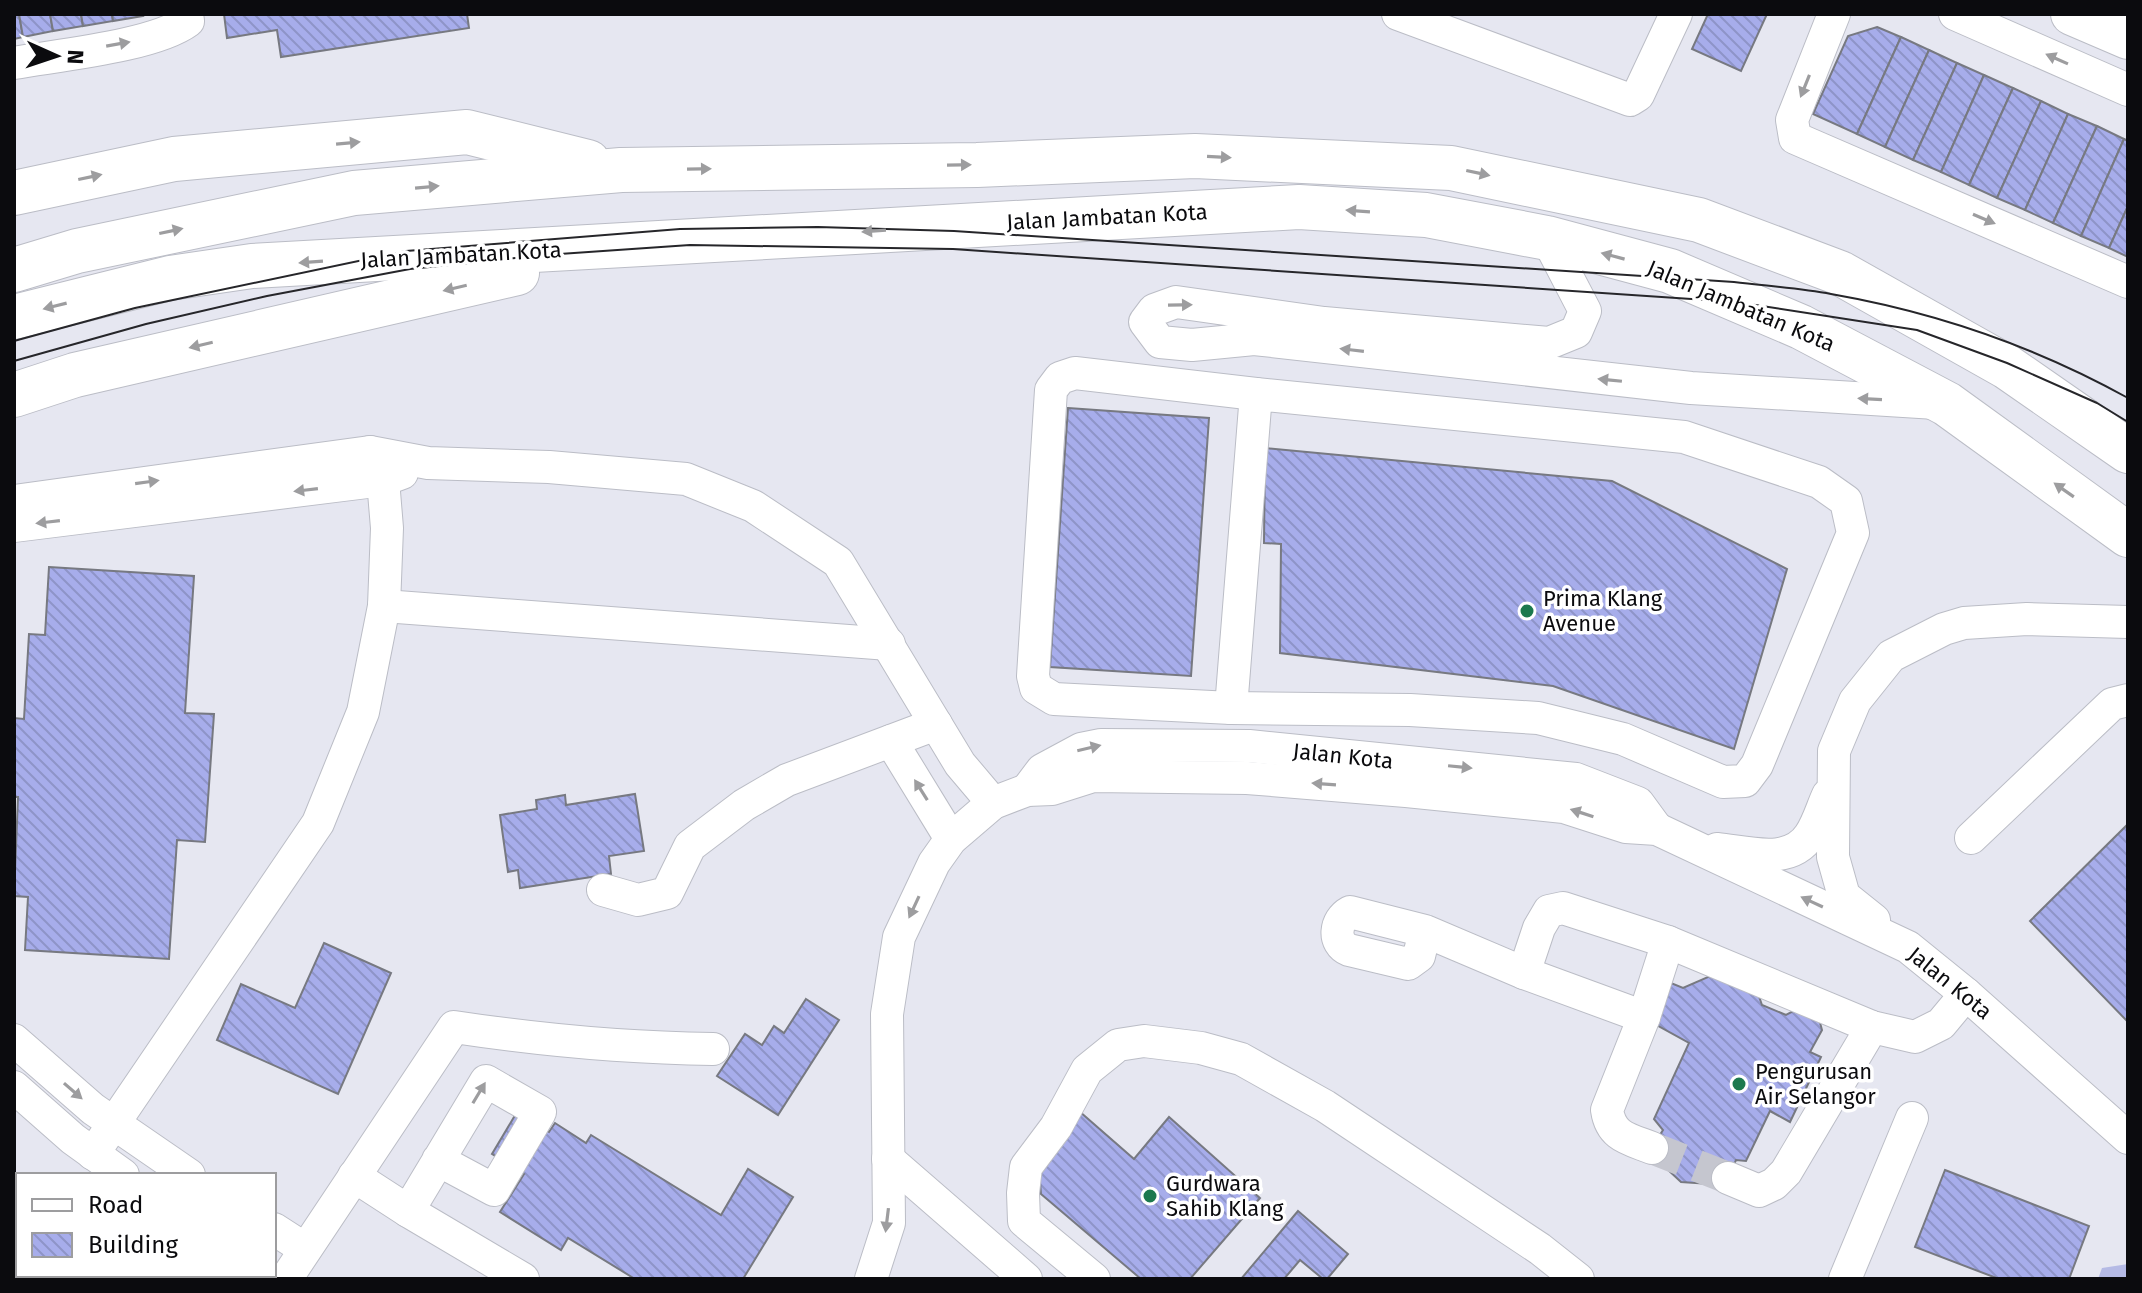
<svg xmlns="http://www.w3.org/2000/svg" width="2142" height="1293" viewBox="0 0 2142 1293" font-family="'Fira Sans',sans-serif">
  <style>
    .park { fill: #b5bae5 }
    .building { fill: url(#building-back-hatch); stroke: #777981; stroke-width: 2 }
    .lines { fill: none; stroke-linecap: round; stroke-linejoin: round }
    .minor-tunnel { stroke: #c5c6cf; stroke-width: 32; stroke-dasharray: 32 16; stroke-linecap: butt }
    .minor-casing { stroke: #bbbdc6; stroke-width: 34 }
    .major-casing { stroke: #bbbdc6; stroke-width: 44 }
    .highway-casing { stroke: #bbbdc6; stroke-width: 46 }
    .minor { stroke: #fff; stroke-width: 32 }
    .major { stroke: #fff; stroke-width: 42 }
    .highway { stroke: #fff; stroke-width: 44 }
    .tram { stroke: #26262a; stroke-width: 2 }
    .oneway { fill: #9d9d9f }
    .poi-dot { fill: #1c794e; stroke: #fff; stroke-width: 3 }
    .labels { text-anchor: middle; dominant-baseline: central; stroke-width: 7; stroke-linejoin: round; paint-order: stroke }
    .street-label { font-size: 22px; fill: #0b0b0e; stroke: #fff }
    .poi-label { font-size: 22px; fill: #0b0b0e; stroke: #fff; text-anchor: start }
  </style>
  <defs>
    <pattern id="building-back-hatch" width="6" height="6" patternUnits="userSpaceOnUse" patternTransform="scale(2)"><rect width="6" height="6" fill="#a7adeb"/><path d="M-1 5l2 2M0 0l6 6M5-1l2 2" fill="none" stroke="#8e94c8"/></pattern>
  </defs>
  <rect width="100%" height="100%" fill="#e6e7f1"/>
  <!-- park -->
  <polygon class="park" points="2128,1264 2128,1279 2098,1279 2102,1268"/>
  <!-- building -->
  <g class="building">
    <polygon points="14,14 19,14 23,37 14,39"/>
    <polygon points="19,14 50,14 53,31 23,37"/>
    <polygon points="50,14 81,14 83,26 53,31"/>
    <polygon points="81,14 112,14 113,21 83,26"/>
    <polygon points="112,14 142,14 143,16 113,21"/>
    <polygon points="224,14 467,14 469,28 281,57 277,30 227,38"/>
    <polygon points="1708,14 1767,14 1741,71 1692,49"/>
    <polygon points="1877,27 1901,37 1857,134 1813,114 1848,36"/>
    <polygon points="1901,37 1929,50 1885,147 1857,134"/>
    <polygon points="1929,50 1957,63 1913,160 1885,147"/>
    <polygon points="1957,63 1984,75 1941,172 1913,160"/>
    <polygon points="1984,75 2013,88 1969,185 1941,172"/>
    <polygon points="2013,88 2041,101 1997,198 1969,185"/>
    <polygon points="2041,101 2068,114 2025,210 1997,198"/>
    <polygon points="2068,114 2097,126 2053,223 2025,210"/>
    <polygon points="2097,126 2124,139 2081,236 2053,223"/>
    <polygon points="2124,139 2128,141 2128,206 2109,248 2081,236"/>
    <polygon points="2128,206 2128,257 2109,248"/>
    <polygon points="1068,408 1209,418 1191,676 1050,667"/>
    <polygon points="1265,448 1612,481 1787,569 1734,749 1553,686 1280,653 1281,544 1264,543"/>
    <polygon points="49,567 194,576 185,713 214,714 205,842 177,840 169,959 25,950 28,897 14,896 18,797 14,797 14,718 24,719 29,634 45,635"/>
    <polygon points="635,794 644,851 609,856 611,874 520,888 518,870 508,872 500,815 537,809 536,800 565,795 566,805"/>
    <polygon points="2128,824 2128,1022 2030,921"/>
    <polygon points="324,943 391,973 338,1094 217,1040 241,984 295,1008"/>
    <polygon points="1724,970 1755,985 1762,1005 1786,1015 1801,1007 1818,1015 1822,1030 1810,1052 1821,1057 1790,1122 1770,1111 1746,1161 1736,1160 1725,1185 1681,1182 1649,1152 1663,1130 1654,1119 1689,1043 1653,1023 1671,983 1683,988"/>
    <polygon points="806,999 839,1020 778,1115 717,1076 745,1034 762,1045 774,1026 784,1033"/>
    <polygon points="1079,1111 1134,1159 1169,1117 1260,1198 1190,1279 1141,1279 1041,1194 1038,1159"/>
    <polygon points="517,1112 549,1132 555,1123 586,1143 591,1135 721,1215 748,1169 793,1197 743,1279 635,1279 568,1238 561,1250 500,1212 524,1174 492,1154"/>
    <polygon points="1945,1170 2089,1226 2069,1279 1999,1279 1915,1247"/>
    <polygon points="1298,1211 1348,1254 1327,1279 1323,1279 1300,1260 1284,1279 1241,1279"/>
  </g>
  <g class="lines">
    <!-- minor-tunnel -->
    <polyline class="minor-tunnel" points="1652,1148 1728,1178"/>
    <!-- minor casing -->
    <g class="minor-casing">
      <g id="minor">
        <polyline points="1398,14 1630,100 1638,95 1676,14"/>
        <polyline points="1834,14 1792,120 1795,138 2128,282"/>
        <polyline points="1955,14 2128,90"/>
        <path d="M14 63C59 55 154 46 188 21L187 14"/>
        <polyline points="1547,238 1585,311 1576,332 1549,343 1324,323 1176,302 1154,310 1145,322 1160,342 1192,345 1254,339 1691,388 1936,403"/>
        <polygon points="1256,394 1684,437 1819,482 1846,501 1853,533 1757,765 1745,781 1723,782 1623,739 1538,718 1410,710 1231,708"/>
        <polyline points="14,501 370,452 428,463 549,467 686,479 753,506 838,562 960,764 993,803"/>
        <polyline points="14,526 383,480 402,473"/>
        <polyline points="384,606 889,644"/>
        <polyline points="1231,708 1054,699 1036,688 1033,676 1051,390 1060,378 1075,373 1256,394"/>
        <polyline points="891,741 951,839"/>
        <polyline points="1027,790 1042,770 1081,749 1101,745 1249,746 1576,779 1638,803 1657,829"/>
        <polyline points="1971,838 2112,704 2128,700"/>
        <path d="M1717 849C1748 852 1790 866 1810 835 1818 823 1822 808 1828 795"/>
        <polyline points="603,890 638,900 667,893 690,846 744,805 787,780 936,724"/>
        <polyline points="1874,920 1844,896 1833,857 1834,751 1855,701 1891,656 1944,629 1964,623 2027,619 2128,622"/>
        <path d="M1425 931 1350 912C1335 920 1332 943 1349 950L1408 964 1419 956 1425 931 1524 973 1644 1017"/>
        <polyline points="1524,973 1539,928 1549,911 1563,908 1668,942"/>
        <polyline points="14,1040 93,1109 189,1175"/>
        <polyline points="14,1087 73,1139 123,1175"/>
        <path d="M1652 1148C1629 1139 1611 1137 1607 1110L1644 1017 1668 942 1872 1027 1915 1037 1941 1024 1966 994"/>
        <polyline points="93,1154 318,823 363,712 384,606 387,528 383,480 370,452"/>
        <polyline points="888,1159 1026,1279"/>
        <polyline points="354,1176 408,1211 486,1081 540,1112 494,1190 438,1160"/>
        <polyline points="1728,1178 1759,1191 1774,1184 1786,1172 1872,1027"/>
        <polyline points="14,1199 18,1203"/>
        <polyline points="408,1211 523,1279"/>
        <polyline points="274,1229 305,1249"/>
        <polyline points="105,1275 110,1279"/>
        <path d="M286 1279 454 1027C540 1040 625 1048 713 1049"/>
        <polyline points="871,1279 889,1223 887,1014 899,937 934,863 951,839 993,803 1027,790 1052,789 1093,776 1247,778 1406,791 1564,807 1626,827 1657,829 1908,947 1966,994 2128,1138"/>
        <polyline points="1094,1279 1024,1221 1023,1193 1026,1167 1056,1127 1087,1070 1118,1045 1144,1041 1201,1048 1241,1059 1325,1106 1540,1249 1578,1279"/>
        <polyline points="1845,1279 1912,1118"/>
      </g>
    </g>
    <!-- major casing -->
    <g class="major-casing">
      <polyline id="major" points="2072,14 2128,38"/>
    </g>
    <!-- highway casing -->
    <g class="highway-casing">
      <g id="highway">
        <polyline points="14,193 174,159 467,132 588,162"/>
        <polyline points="14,270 77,251 354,193 621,170 977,165 1195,156 1451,168 1699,220 1840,273 2007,367 2128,451"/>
        <polyline points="14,317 170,278 252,266 1299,207 1426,215 1547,238 1670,271 1801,327 1947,404 2128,535"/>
        <polyline points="14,395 75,375 517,273"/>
      </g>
    </g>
    <!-- minor -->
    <use href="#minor" class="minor"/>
    <!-- major -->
    <use href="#major" class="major"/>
    <!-- highway -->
    <use href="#highway" class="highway"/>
    <!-- tram -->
    <g class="tram">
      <path d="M14 341 135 308 406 251 680 229 818 227 954 231 1734 282C1766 286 1799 288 1831 294 1934 312 2036 347 2128 398"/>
      <polyline points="14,361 146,324 267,296 410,269 545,255 690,245 953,249 1736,302 1917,330 2007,363 2097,403 2128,422"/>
    </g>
  </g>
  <!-- one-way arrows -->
  <defs><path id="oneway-solid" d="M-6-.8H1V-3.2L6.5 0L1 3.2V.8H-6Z" transform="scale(2)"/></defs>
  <g class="oneway">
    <use href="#oneway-solid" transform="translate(118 44) rotate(-10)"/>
    <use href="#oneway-solid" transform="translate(2057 59) rotate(-156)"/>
    <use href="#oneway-solid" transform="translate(1805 86) rotate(112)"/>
    <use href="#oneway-solid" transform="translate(348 143) rotate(-5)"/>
    <use href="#oneway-solid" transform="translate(1219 157) rotate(3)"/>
    <use href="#oneway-solid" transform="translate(959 165) rotate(-1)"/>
    <use href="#oneway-solid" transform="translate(699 169) rotate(-1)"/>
    <use href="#oneway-solid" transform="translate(1478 173) rotate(12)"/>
    <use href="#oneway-solid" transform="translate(90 177) rotate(-12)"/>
    <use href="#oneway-solid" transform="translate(427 187) rotate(-5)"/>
    <use href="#oneway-solid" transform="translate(1358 211) rotate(-176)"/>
    <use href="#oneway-solid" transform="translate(1984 219) rotate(23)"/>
    <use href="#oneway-solid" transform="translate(171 231) rotate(-12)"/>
    <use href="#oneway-solid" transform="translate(874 231) rotate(176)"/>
    <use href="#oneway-solid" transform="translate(1613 256) rotate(-165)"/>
    <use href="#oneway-solid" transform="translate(311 262) rotate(176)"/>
    <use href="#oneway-solid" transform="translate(455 288) rotate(167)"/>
    <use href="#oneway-solid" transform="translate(1180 305) rotate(-1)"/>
    <use href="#oneway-solid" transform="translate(55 306) rotate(166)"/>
    <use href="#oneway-solid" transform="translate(201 345) rotate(167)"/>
    <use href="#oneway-solid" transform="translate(1352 350) rotate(-173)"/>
    <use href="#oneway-solid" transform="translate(1610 380) rotate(-174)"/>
    <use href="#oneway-solid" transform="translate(1870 399) rotate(-177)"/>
    <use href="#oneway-solid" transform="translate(147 482) rotate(-8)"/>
    <use href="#oneway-solid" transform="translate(306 490) rotate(173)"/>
    <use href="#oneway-solid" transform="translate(2064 490) rotate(-145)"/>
    <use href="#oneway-solid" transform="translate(48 522) rotate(173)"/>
    <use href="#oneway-solid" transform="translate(1089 748) rotate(-13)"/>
    <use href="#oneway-solid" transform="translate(1460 767) rotate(6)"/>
    <use href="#oneway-solid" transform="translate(1324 784) rotate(-176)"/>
    <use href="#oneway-solid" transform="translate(921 790) rotate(-122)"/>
    <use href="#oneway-solid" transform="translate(1582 813) rotate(-162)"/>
    <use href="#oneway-solid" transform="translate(1812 902) rotate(-155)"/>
    <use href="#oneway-solid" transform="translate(914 907) rotate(115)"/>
    <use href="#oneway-solid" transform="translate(73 1091) rotate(41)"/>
    <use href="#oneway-solid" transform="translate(479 1093) rotate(-59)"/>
    <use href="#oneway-solid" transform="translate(887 1220) rotate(97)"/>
  </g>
  <!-- markers -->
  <g class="poi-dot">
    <circle cx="1527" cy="611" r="8"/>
    <circle cx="1739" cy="1084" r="8"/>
    <circle cx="1150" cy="1196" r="8"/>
  </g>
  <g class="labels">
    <!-- street labels -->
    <g class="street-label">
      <text transform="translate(1107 217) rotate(-3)">Jalan Jambatan Kota</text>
      <text transform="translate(461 255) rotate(-3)">Jalan Jambatan Kota</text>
      <text transform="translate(1741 306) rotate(23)">Jalan Jambatan Kota</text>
      <text transform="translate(1343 756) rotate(6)">Jalan Kota</text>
      <text transform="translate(1950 983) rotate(39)">Jalan Kota</text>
    </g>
    <!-- poi labels -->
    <g class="poi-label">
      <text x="1543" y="598">Prima Klang<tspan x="1543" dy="25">Avenue</tspan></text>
      <text x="1755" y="1071">Pengurusan<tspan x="1755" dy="25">Air Selangor</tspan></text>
      <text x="1166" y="1183">Gurdwara<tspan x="1166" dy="25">Sahib Klang</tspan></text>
    </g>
  </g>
  <!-- border -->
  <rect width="2142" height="1293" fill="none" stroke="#0b0b0e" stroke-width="32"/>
  <!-- legend -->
  <rect x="16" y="1173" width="260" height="104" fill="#ffffff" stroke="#9d9d9f" stroke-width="2"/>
  <rect x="32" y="1199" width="40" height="12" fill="#ffffff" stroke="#9d9d9f" stroke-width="2"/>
  <text x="88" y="1213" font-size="24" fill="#0b0b0e">Road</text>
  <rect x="32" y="1233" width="40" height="24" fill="url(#building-back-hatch)" stroke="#9d9d9f" stroke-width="2"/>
  <text x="88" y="1253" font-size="24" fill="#0b0b0e">Building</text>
  <!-- north arrow -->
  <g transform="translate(56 56) rotate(93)" stroke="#ffffff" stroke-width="6" paint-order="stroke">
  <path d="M0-6L14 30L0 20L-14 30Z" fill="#0b0b0e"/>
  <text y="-12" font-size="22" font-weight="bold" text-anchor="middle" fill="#0b0b0e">N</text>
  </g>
</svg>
